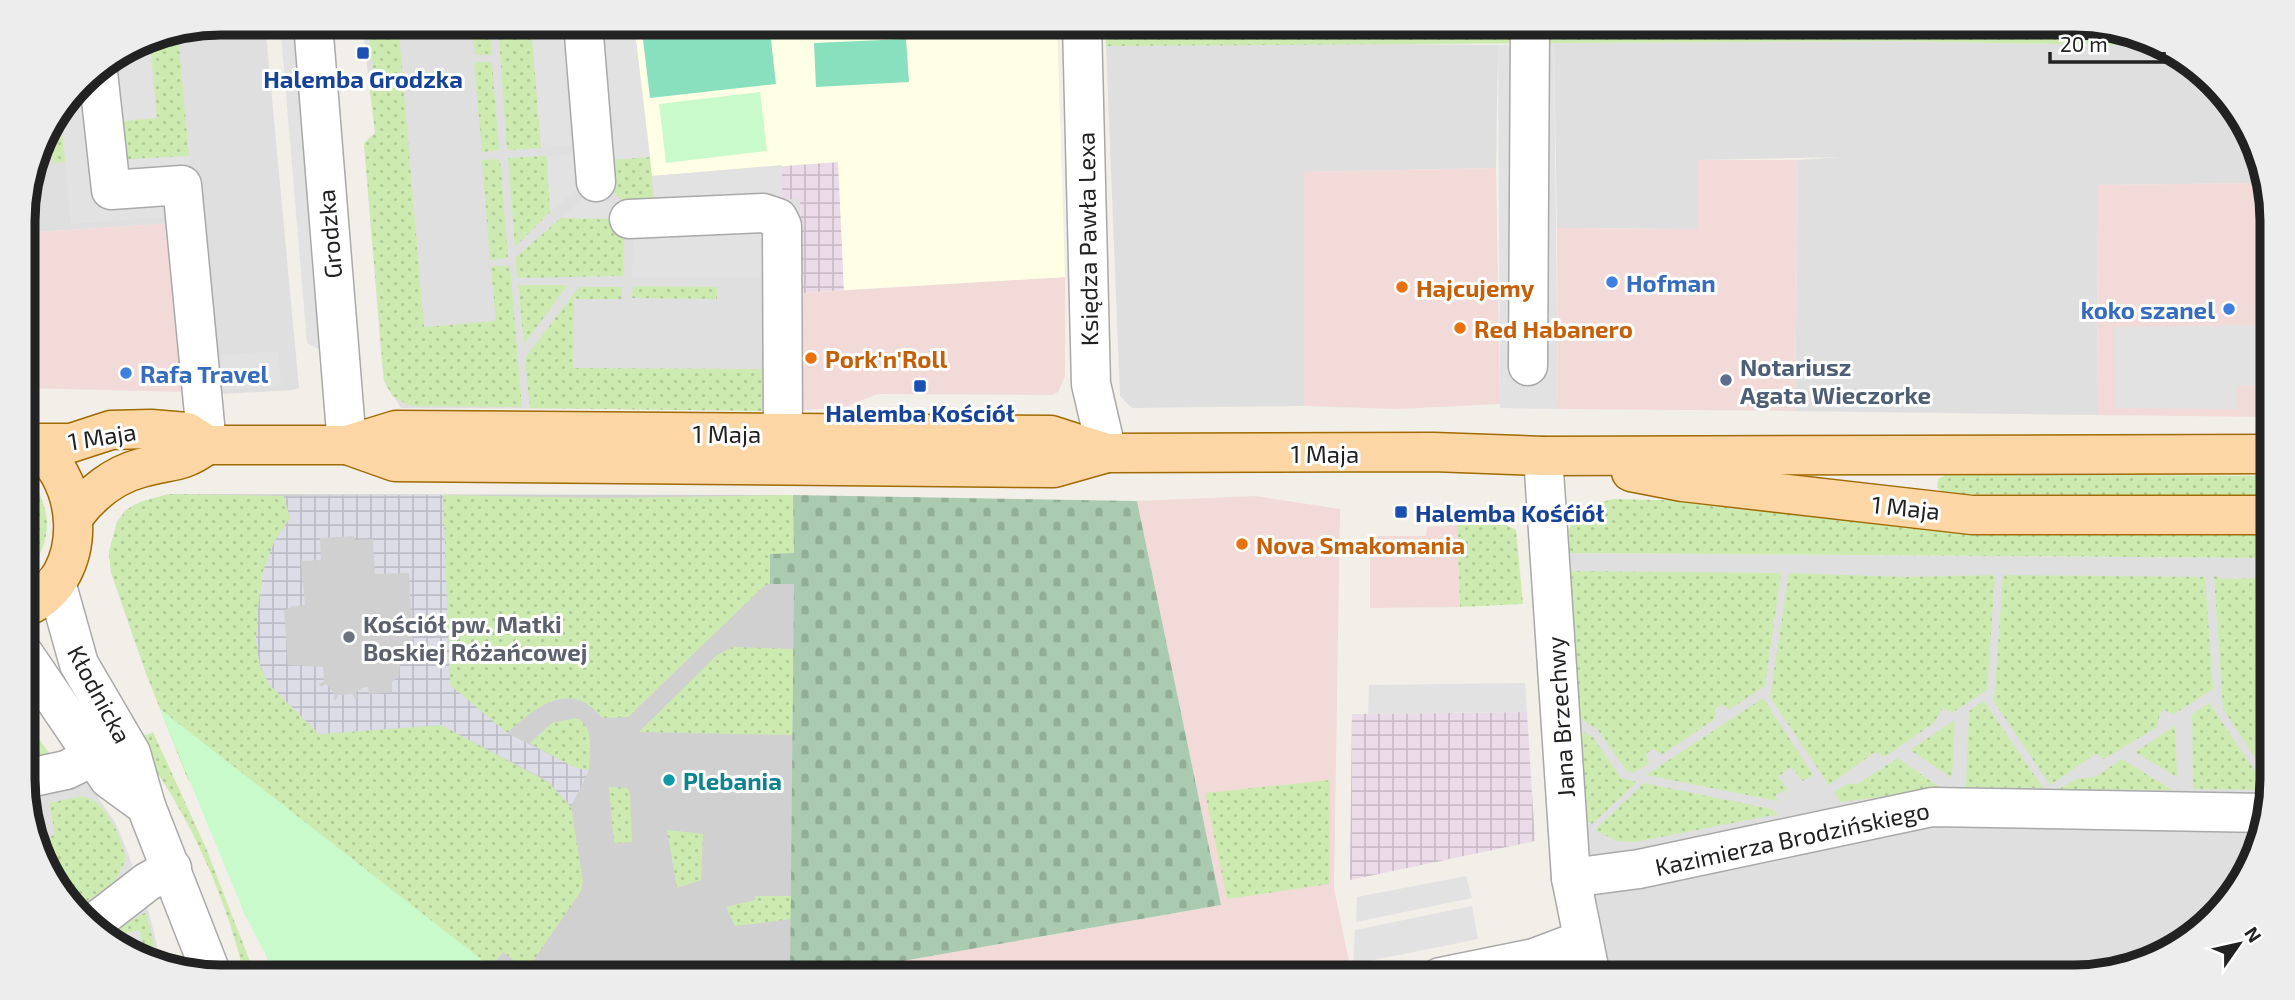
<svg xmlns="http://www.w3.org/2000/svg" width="2295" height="1000" viewBox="0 0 2295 1000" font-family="'Exo 2',sans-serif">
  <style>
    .residential { fill: #e0dfdf }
    .commercial { fill: #f2dad9 }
    .industrial { fill: url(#industrial-grid) }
    .education { fill: #ffffe5 }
    .religious { fill: #d0d0d0 }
    .grass { fill: url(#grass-dots) }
    .cemetery { fill: url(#cemetery-stones) }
    .park { fill: #c8facc }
    .pitch { fill: #88e0be }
    .parking { fill: #e2e2e2 }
    .plaza { fill: url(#plaza-grid); fill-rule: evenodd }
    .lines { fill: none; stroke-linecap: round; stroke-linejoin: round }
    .minor-casing { stroke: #a9a9a9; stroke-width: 41 }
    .major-casing { stroke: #a06b00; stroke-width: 41 }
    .minor { stroke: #fff; stroke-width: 38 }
    .major { stroke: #fcd6a4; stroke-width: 38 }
    .transit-dot { fill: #1a4fb4; stroke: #fff; stroke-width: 2.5 }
    .shop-dot { fill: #3f7fe0; stroke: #fff; stroke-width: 2.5 }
    .food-dot { fill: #e8710a; stroke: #fff; stroke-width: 2.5 }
    .service-dot { fill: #5c6f8a; stroke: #fff; stroke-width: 2.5 }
    .worship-dot { fill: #6b7280; stroke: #fff; stroke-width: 2.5 }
    .culture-dot { fill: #0f9aa8; stroke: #fff; stroke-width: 2.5 }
    .labels { text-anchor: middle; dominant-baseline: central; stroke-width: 6; stroke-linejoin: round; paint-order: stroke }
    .transit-label { font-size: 24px; font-weight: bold; fill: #164399; stroke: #fff }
    .street-label { font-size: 24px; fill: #222; stroke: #fff }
    .shop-label { font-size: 24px; font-weight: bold; fill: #366cbe; stroke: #fff; text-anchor: start }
    .food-label { font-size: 24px; font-weight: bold; fill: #c56008; stroke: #fff; text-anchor: start }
    .service-label { font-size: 24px; font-weight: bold; fill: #4e5e75; stroke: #fff; text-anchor: start }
    .worship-label { font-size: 24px; font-weight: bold; fill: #5b616d; stroke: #fff; text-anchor: start }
    .culture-label { font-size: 24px; font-weight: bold; fill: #0d838f; stroke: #fff; text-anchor: start }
    .rim { fill: none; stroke: #222; stroke-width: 9 }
  </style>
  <defs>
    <pattern id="industrial-grid" width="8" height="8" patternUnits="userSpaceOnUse" patternTransform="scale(1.75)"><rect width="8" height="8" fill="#ebdbe8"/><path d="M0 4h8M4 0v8" fill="none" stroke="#c9bcc7"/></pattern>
    <pattern id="grass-dots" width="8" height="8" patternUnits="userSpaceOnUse" patternTransform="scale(1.75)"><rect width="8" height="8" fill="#cdebb0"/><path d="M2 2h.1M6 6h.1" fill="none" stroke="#b0c997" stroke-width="1.8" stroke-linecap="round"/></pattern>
    <pattern id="cemetery-stones" width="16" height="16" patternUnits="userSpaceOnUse" patternTransform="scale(1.75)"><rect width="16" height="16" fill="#aacbaf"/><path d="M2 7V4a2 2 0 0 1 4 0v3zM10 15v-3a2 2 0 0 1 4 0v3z" fill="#92ae96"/></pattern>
    <pattern id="plaza-grid" width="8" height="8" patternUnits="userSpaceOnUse" patternTransform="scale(1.75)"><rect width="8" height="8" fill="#dddde8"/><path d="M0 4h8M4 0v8" fill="none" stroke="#bdbdc7"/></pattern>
  </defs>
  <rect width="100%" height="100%" fill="#f2efe9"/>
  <!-- residential -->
  <g class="residential">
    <polygon points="221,23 265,23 299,388 293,390 202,395 174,223 23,233 23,208 43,134 90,72 146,38"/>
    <polygon points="362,23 634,23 652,176 782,165 782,199 800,198 802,410 401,408 384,381 382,365 364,143 375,133"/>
    <polygon points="1893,41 2161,46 2231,100 2266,183 2098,185 2097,415 1795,411 1798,160 1840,157 1699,160 1698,229 1557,228 1554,43"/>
    <polygon points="1305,43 1498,45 1496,168 1305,172 1304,406 1132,408 1120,396 1106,46"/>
    <polygon points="1561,553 2272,558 2272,779 2257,854 2184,944 2087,977 1509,977 1591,909"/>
    <polygon points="82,775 115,822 126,848 149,913 162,966 146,962 64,900 25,805 24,788"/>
  </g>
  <!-- commercial -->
  <g class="commercial">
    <polygon points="1698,160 1798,160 1795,411 1558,409 1557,228 1698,229"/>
    <polygon points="1496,168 1500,404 1397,409 1304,406 1304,172"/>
    <polygon points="2266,183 2270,195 2271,417 2097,415 2098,185"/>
    <polygon points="174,223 184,392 24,388 23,233"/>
    <polygon points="1065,277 1065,376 1058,392 1052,395 878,394 842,408 802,410 803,293"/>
    <polygon points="1255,496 1340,509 1334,888 1350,966 1292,977 813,977 1221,905 1137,501"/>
    <polygon points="1457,525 1460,607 1370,608 1370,536 1426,536 1427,527"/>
  </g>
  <!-- industrial -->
  <g class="industrial">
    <polygon points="839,162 844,290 803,293 800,199 782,199 782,165"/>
    <polygon points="1527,712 1535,841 1350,880 1352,714"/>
  </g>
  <!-- education -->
  <polygon class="education" points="634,23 1057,23 1065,277 844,290 838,162 652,176"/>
  <!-- religious -->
  <polygon class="religious" points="169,494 793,495 794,554 770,584 794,584 793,977 502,977 147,676 111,572 109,552 117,522 126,510 140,502"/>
  <!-- grass -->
  <g class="grass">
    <polygon points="362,23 398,23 424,327 496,321 491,266 510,266 522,407 411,406 393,397 384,381 364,143 375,133 369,81 375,80 369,39 363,39"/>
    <polygon points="472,23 489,23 492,55 475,55"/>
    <polygon points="510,23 531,23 541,148 507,150 499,38"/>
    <path d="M1851 24C1915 24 2117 13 2161 46L1893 41 1106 46 1105 26Z"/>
    <polygon points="171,33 171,45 179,45 189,156 116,160 112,122 151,53 132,55 131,47 146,38"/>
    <polygon points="474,62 492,62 499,150 482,152"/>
    <polygon points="60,111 66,162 53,163 49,126"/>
    <polygon points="547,156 550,212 515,247 508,158"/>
    <path d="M650 157 654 205C614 204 612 198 607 160Z"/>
    <polygon points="500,159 508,258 490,260 482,160"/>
    <polygon points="561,218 623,219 623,276 517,278 516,257"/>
    <polygon points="518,285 568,285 524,344"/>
    <polygon points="633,286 717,287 717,299 632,298"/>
    <polygon points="579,287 622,287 622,299 574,299 573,368 763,369 762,411 530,408 525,358"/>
    <path d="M24 472C53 502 56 545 24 575Z"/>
    <polygon points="1948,474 2271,476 2271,496 1946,494 1937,488 1938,479"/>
    <polygon points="169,494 284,496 290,518 274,542 256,641 260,665 269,684 319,734 441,725 548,782 571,807 583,881 581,891 527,970 503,952 491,967 188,780 147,676 111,572 109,552 117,522 126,510 140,502"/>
    <path d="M443 495 602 498 793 495 794 554 771 555 770 584 765 585 628 717 602 718C571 678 536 707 507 733L450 685Z"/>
    <path d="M1614 499 1702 501 1958 533 2272 535V558L1561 553C1569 519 1579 507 1614 499Z"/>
    <polygon points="1457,525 1506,525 1516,530 1523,604 1460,607"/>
    <polygon points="1570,571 1781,573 1765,686 1730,709 1721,705 1715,709 1715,719 1663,754 1653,749 1646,754 1649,763 1633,773 1627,771 1597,729 1579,718"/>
    <polygon points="1789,573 1905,577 1995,575 1987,690 1952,713 1943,708 1933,724 1884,757 1875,752 1829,785 1770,697"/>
    <polygon points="2003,575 2205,577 2213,689 2173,715 2165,710 2160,713 2157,727 2104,759 2096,754 2050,785 1994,702"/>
    <polygon points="2214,576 2223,579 2272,578 2272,783 2223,709"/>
    <polygon points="733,647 794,649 793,735 639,732 717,655"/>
    <polygon points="1763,698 1813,775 1803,781 1791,767 1778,777 1788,790 1776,794 1777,801 1646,775"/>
    <polygon points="1984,701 2043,788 1966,787 1969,711"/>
    <polygon points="2209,703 2268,790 2193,789 2192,714"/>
    <polygon points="24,718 52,757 24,765"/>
    <path d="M575 718C596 725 589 752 589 770L576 769 530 743 552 723Z"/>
    <polygon points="1955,720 1952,778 1910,750"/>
    <polygon points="2175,726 2177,777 2135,752"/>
    <path d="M153 732 206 848 256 977H245C225 893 187 809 134 740Z"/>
    <polygon points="1584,732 1593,737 1621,778 1637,782 1592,824 1588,822 1581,737"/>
    <polygon points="1898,758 1942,789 1840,802 1834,792 1847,784 1857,784"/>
    <polygon points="2122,759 2172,790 2059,789 2076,779 2095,777"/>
    <polygon points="1330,780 1329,884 1227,899 1205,793"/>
    <polygon points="1644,783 1771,809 1779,814 1635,842 1617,841 1595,830"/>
    <polygon points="609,787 627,788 630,793 632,842 614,843"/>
    <path d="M82 796C106 800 122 838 126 860L114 883 76 909 62 896 49 838 55 834 49 803Z"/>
    <polygon points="667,830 703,834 701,880 677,888"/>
    <polygon points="755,896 792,896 791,919 735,926 726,907 755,900"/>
    <polygon points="146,912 159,965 147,963 140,931 112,936 116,929"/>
  </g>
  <!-- cemetery -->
  <polygon class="cemetery" points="793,495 1137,501 1221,905 812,977 790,977 794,584 770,584 770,554 794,553"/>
  <!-- park -->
  <g class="park">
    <polygon points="760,92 767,151 666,163 659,104"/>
    <polygon points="160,709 504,977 272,977 266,955 245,915"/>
  </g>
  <!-- pitch -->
  <g class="pitch">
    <polygon points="641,23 769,23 776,84 650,98"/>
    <polygon points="906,39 909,82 816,87 814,43"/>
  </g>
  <!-- parking -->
  <g class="parking">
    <polygon points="280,23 294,23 322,351 307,343"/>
    <polygon points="531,23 579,23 587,145 541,148"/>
    <polygon points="594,23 634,23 650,157 607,160"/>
    <polygon points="1554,43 1558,409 1500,408 1498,45"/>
    <polygon points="151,53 157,118 113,122 117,160 189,156 193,215 71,224 60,111 90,72 116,56"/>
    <polygon points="589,153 590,179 550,212 547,156"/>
    <polygon points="782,165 782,199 654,205 652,176"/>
    <polygon points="595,188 623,219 561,218"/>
    <polygon points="770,221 769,278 632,277 634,228"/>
    <polygon points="2271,325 2271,386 2237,386 2237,409 2115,408 2114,327"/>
    <polygon points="278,351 281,386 212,391 209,356"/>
    <polygon points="1525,683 1527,712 1368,714 1369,685"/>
    <polygon points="1466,876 1472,898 1356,922 1357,897"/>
    <polygon points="1472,906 1478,939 1353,964 1355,930"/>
    <polygon points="140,930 147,963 112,936"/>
  </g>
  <!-- plaza -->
  <path class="plaza" d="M443 495 450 685 507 733 576 768 589 770 571 807 548 781 441 725 319 734 269 684 260 665 256 641 258 609 263 571 274 542 290 518 284 496ZM354 536 355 540 373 539 375 574 409 573 414 662 400 664 399 675 392 682V692L369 694 368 687 362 688 356 692 358 698 355 699 352 694 338 695 336 700 333 699 335 694 326 684 321 687 319 684 324 681 323 667 288 665 284 611 292 606 305 605 301 561 321 560 320 538Z"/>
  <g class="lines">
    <!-- minor casing -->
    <g class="minor-casing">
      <g id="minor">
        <polyline points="313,23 347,445"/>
        <polyline points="583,23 596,182"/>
        <polyline points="1082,23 1091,384 1107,453"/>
        <polyline points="98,72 111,190 182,185 207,445"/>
        <polyline points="629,219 763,213 778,218 782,226 783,433"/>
        <polyline points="1528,366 1530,23"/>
        <polyline points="1543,456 1571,878 1591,977"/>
        <polyline points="56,582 79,664 131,753 146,806 212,975"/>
        <polyline points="24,654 109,779 146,806"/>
        <polyline points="24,779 66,770 95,756"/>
        <polyline points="1571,878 1639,869 1932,807 2266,813"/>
        <polyline points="94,923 147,882 172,868"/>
        <polyline points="1440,977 1534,958 1582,940"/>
      </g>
    </g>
    <!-- major casing -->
    <g class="major-casing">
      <g id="major">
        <path d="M24 438C85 470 94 578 24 608"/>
        <polyline points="35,443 71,443 111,430 151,429 187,432 207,445 347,445 396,430 1051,435 1107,453"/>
        <polyline points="347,445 395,462 1054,468 1107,453 1433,452 1543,456 2271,454"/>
        <polyline points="1631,472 1683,482 1972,515 2271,515"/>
        <path d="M75 515C91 494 114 475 141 468 170 459 180 465 207 445"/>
      </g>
    </g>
    <!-- minor -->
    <use href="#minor" class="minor"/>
    <!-- major -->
    <use href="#major" class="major"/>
  </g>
  <!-- markers -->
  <g class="transit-dot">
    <rect x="356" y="46" width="14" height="14" rx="3.5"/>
    <rect x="913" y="379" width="14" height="14" rx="3.5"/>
    <rect x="1394" y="505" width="14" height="14" rx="3.5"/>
  </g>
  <g class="shop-dot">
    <circle cx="1612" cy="282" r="7"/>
    <circle cx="2229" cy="309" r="7"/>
    <circle cx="126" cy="373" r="7"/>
  </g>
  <g class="food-dot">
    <circle cx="1402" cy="287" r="7"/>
    <circle cx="1460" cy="328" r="7"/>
    <circle cx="811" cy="358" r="7"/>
    <circle cx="1242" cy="544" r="7"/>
  </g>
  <circle class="service-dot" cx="1726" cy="380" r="7"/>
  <circle class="worship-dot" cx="349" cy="637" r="7"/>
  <circle class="culture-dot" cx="669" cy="780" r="7"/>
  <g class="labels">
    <!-- transit labels -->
    <g class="transit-label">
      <text x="363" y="78">Halemba Grodzka</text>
      <text x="920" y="412">Halemba Kościół</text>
      <text x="1415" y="512" text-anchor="start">Halemba Kośćiół</text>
    </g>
    <!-- street labels -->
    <g class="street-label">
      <text transform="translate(329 234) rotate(-95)">Grodzka</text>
      <text transform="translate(1087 239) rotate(-91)">Księdza Pawła Lexa</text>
      <text x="727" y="433">1 Maja</text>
      <text transform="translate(102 436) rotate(-9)">1 Maja</text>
      <text x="1325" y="453">1 Maja</text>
      <text transform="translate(1906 507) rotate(6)">1 Maja</text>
      <text transform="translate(100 694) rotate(62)">Kłodnicka</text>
      <text transform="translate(1560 717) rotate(-94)">Jana Brzechwy</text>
      <text transform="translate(1792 838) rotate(-12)">Kazimierza Brodzińskiego</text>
    </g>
    <!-- shop labels -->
    <g class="shop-label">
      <text x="1626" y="282">Hofman</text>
      <text x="2215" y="309" text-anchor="end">koko szanel</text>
      <text x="140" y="373">Rafa Travel</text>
    </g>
    <!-- food labels -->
    <g class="food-label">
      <text x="1416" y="287">Hajcujemy</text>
      <text x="1474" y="328">Red Habanero</text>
      <text x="825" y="358">Pork'n'Roll</text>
      <text x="1256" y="544">Nova Smakomania</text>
    </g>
    <!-- service labels -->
    <g class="service-label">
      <text x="1740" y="366">Notariusz<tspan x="1740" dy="28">Agata Wieczorke</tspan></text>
    </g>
    <!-- worship labels -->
    <g class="worship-label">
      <text x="363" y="623">Kościół pw. Matki<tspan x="363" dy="28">Boskiej Różańcowej</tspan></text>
    </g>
    <!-- culture labels -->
    <g class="culture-label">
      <text x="683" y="780">Plebania</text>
    </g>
  </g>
  <!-- crop -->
  <path d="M0 0H2295V1000H0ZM221 35H2074A186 186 0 0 1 2260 221V779A186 186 0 0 1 2074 965H221A186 186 0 0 1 35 779V221A186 186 0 0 1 221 35Z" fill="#ededed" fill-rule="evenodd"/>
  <path class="rim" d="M221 35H2074A186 186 0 0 1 2260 221V779A186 186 0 0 1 2074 965H221A186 186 0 0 1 35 779V221A186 186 0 0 1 221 35Z"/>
  <!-- north arrow -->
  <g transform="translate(2239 944) rotate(56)" stroke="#ffffff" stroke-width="5" paint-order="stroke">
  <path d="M0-5L12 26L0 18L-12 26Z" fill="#222222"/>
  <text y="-10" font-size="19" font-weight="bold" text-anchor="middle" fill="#222222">N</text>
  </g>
  <!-- scale -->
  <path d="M2050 52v10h114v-10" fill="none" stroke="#222222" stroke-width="3.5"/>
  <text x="2060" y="52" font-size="21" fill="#222222" stroke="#ffffff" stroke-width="5" paint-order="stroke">20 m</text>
</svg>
